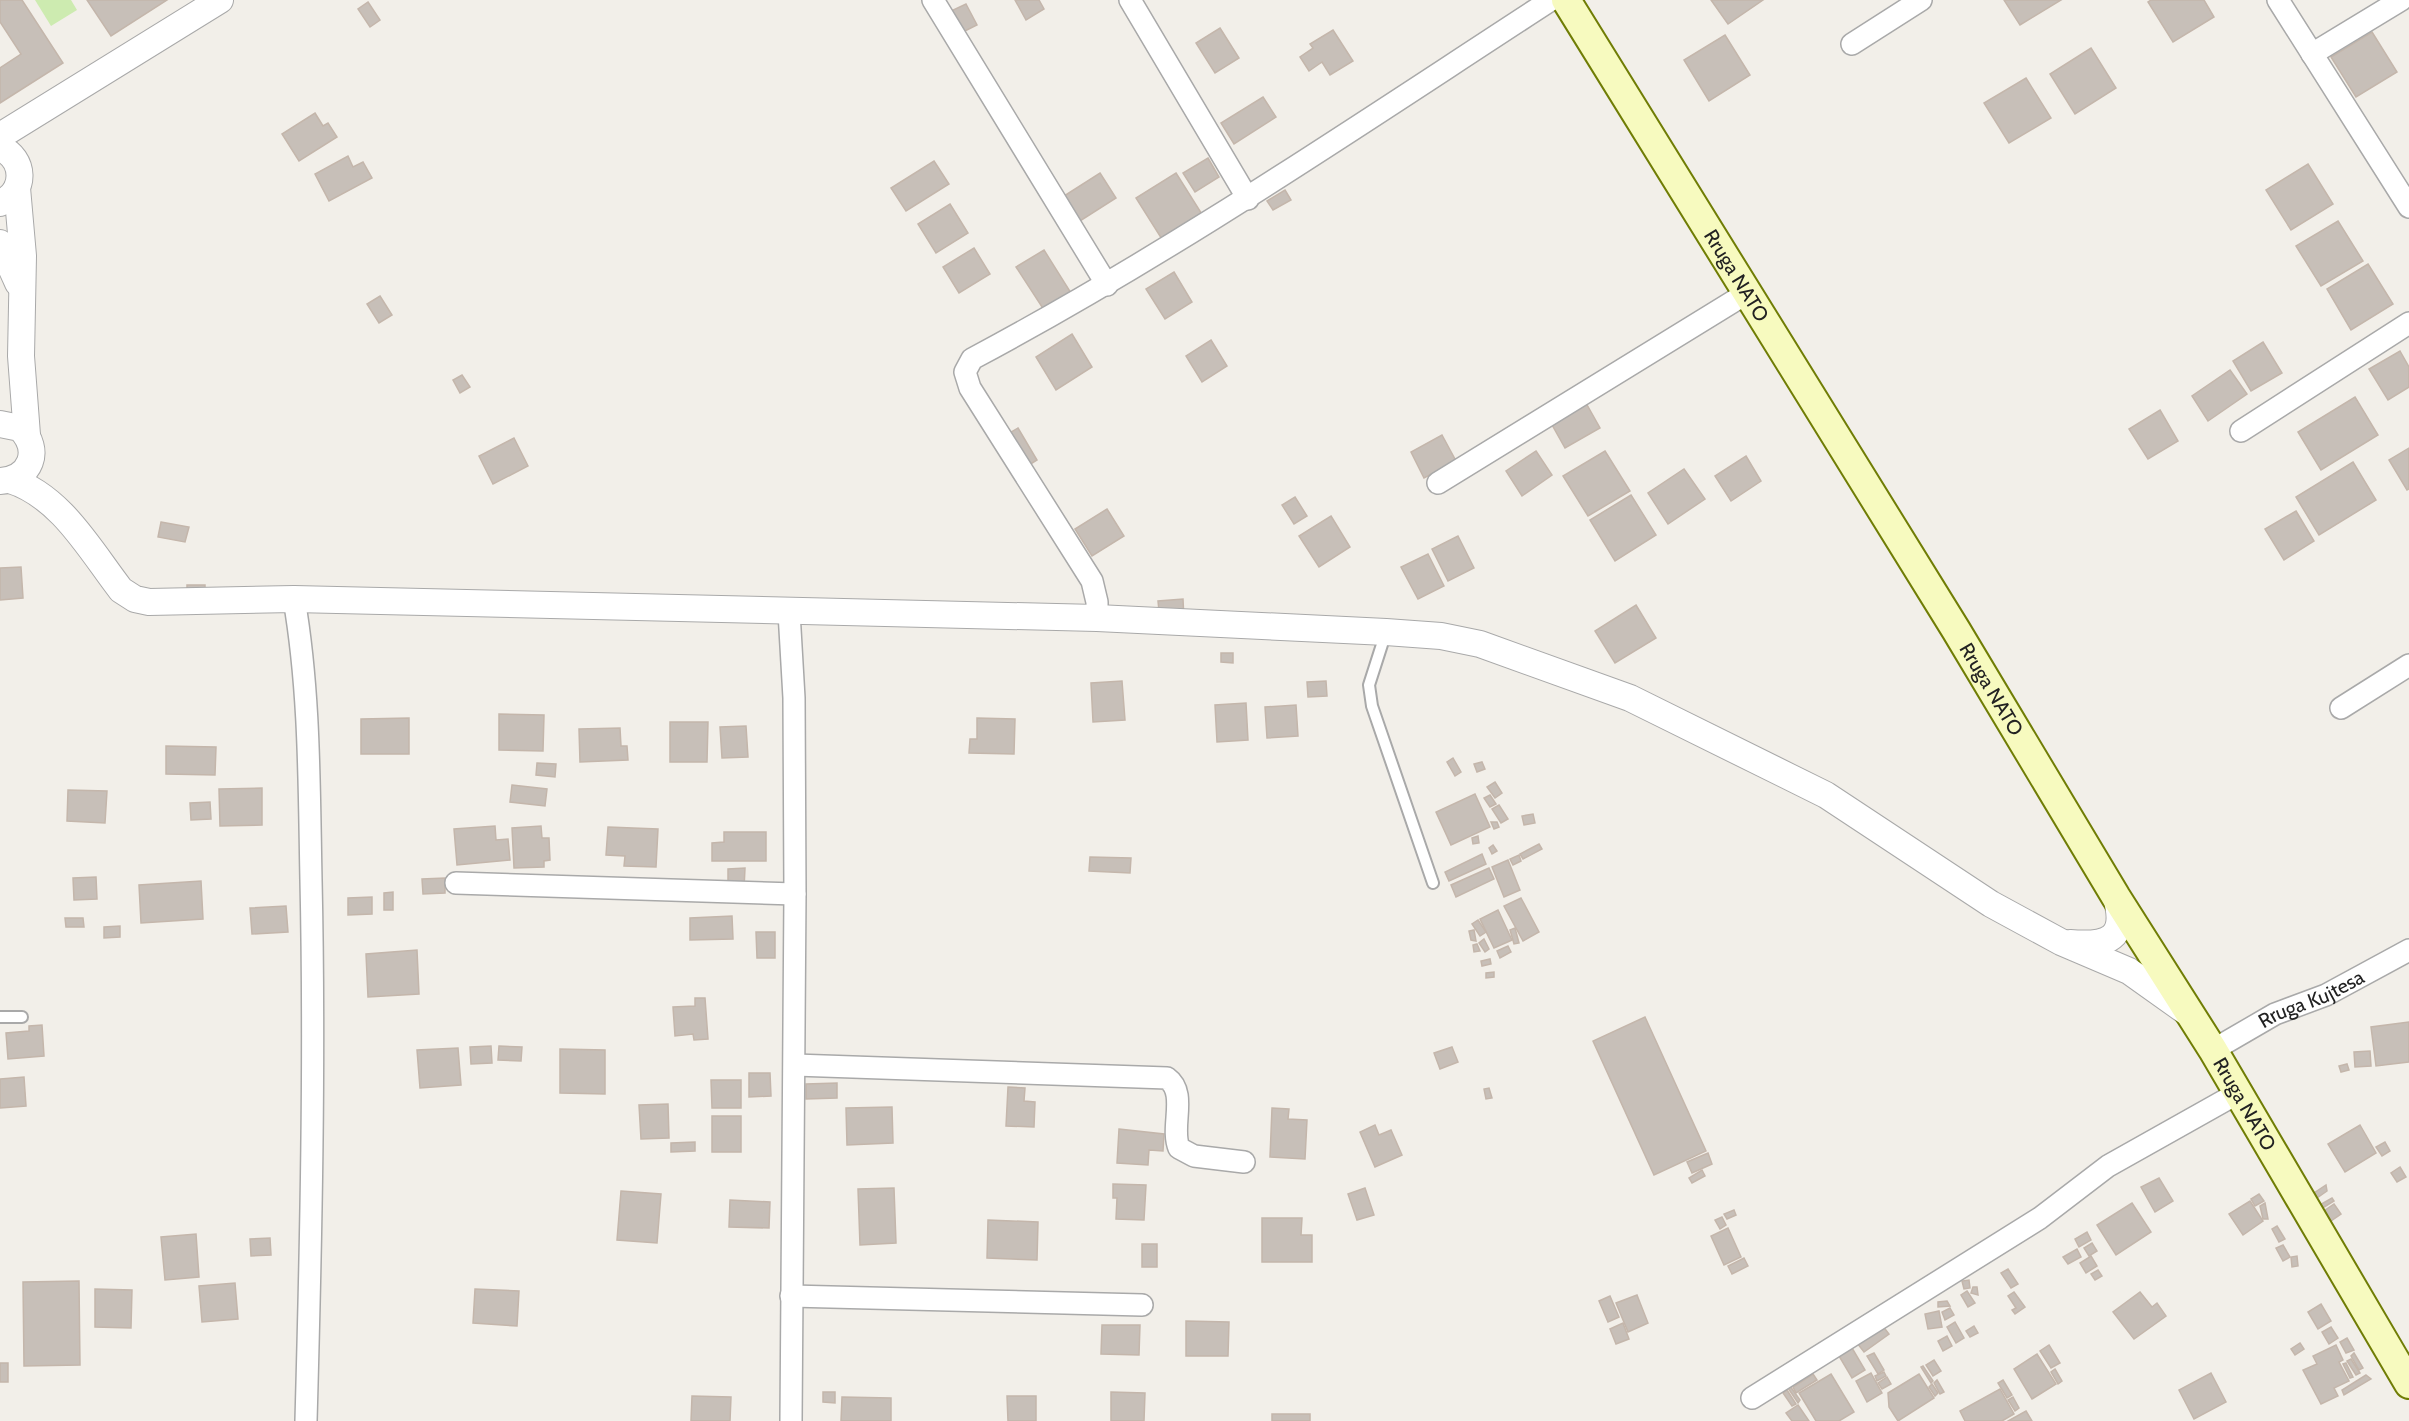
<svg xmlns="http://www.w3.org/2000/svg" width="2409" height="1421" viewBox="0 0 2409 1421" font-family="Cabin,sans-serif">
  <style>
    .grass { fill: #cdebb0 }
    .building { fill: #c7bfb8; stroke: #c4b6ab; stroke-width: 1.5 }
    .lines { fill: none; stroke-linecap: round; stroke-linejoin: round }
    .service-casing { stroke: #a9a9a9; stroke-width: 14 }
    .minor-casing { stroke: #a9a9a9; stroke-width: 24 }
    .tertiary-casing { stroke: #a9a9a9; stroke-width: 28 }
    .secondary-casing { stroke: #707d05; stroke-width: 32 }
    .service { stroke: #fff; stroke-width: 10 }
    .minor { stroke: #fff; stroke-width: 21 }
    .tertiary { stroke: #fff; stroke-width: 26 }
    .secondary { stroke: #f7fabf; stroke-width: 28 }
    .labels { text-anchor: middle; dominant-baseline: central; stroke-width: 5; stroke-linejoin: round; paint-order: stroke }
    .street-label { font-size: 20px; fill: #222; stroke: #fff }
  </style>
  <rect width="100%" height="100%" fill="#f2efe9"/>
  <!-- grass -->
  <polygon class="grass" points="35,0 71,0 77,10 51,26"/>
  <!-- building -->
  <g class="building">
    <polygon points="0,0 22,0 63,63 0,103 0,68 21,54 0,22"/>
    <polygon points="87,0 167,0 111,36"/>
    <polygon points="1015,0 1039,0 1044,9 1026,20"/>
    <polygon points="1711,0 1763,0 1728,24"/>
    <polygon points="2004,0 2061,0 2020,25"/>
    <polygon points="2151,0 2204,0 2214,17 2173,42 2148,2"/>
    <polygon points="368,2 380,20 370,27 358,9"/>
    <polygon points="966,4 977,25 963,32 951,11"/>
    <polygon points="1220,28 1239,58 1215,73 1196,43"/>
    <polygon points="1333,30 1353,61 1330,75 1322,62 1309,71 1300,57 1313,48 1310,44"/>
    <polygon points="2372,32 2397,72 2356,97 2331,57"/>
    <polygon points="1725,35 1750,75 1709,101 1684,60"/>
    <polygon points="2091,48 2116,88 2075,114 2050,74"/>
    <polygon points="2026,78 2051,118 2009,143 1984,103"/>
    <polygon points="1263,97 1276,117 1234,144 1221,123"/>
    <polygon points="315,113 323,126 328,123 337,137 299,161 282,134"/>
    <polygon points="348,156 353,167 363,162 372,178 329,201 315,174"/>
    <polygon points="1208,158 1219,177 1195,192 1183,173"/>
    <polygon points="934,161 949,184 906,211 891,188"/>
    <polygon points="2308,164 2333,204 2291,230 2266,190"/>
    <polygon points="1100,173 1116,198 1080,221 1064,196"/>
    <polygon points="1176,173 1205,219 1165,244 1136,198"/>
    <polygon points="1285,190 1291,200 1273,210 1267,201"/>
    <polygon points="950,204 968,233 936,253 918,224"/>
    <polygon points="2338,221 2363,261 2321,286 2296,246"/>
    <polygon points="974,248 990,274 959,293 943,267"/>
    <polygon points="1044,250 1071,293 1044,310 1016,267"/>
    <polygon points="2368,264 2393,304 2351,330 2327,289"/>
    <polygon points="1174,272 1192,302 1165,319 1146,289"/>
    <polygon points="380,296 392,315 379,323 367,304"/>
    <polygon points="1072,334 1092,367 1056,390 1036,357"/>
    <polygon points="1211,340 1227,366 1202,382 1186,356"/>
    <polygon points="2263,342 2282,373 2251,391 2233,361"/>
    <polygon points="2400,351 2409,367 2409,387 2388,400 2369,369"/>
    <polygon points="2230,370 2247,394 2208,421 2192,396"/>
    <polygon points="462,375 470,387 460,393 453,380"/>
    <polygon points="2355,397 2378,435 2321,470 2298,432"/>
    <polygon points="1586,403 1600,428 1565,448 1551,423"/>
    <polygon points="2160,410 2178,441 2148,459 2129,429"/>
    <polygon points="1018,428 1037,460 1026,467 1006,435"/>
    <polygon points="1442,435 1456,461 1424,478 1411,452"/>
    <polygon points="514,438 528,466 493,484 479,456"/>
    <polygon points="2409,448 2409,489 2407,490 2389,460"/>
    <polygon points="1536,451 1552,475 1522,496 1506,471"/>
    <polygon points="1605,451 1630,491 1588,516 1563,476"/>
    <polygon points="1746,456 1761,481 1731,501 1715,476"/>
    <polygon points="2353,462 2376,500 2319,535 2296,497"/>
    <polygon points="1684,469 1705,499 1668,524 1648,493"/>
    <polygon points="1631,495 1656,535 1615,561 1590,520"/>
    <polygon points="1295,497 1307,516 1294,524 1282,505"/>
    <polygon points="1107,509 1124,536 1092,556 1075,529"/>
    <polygon points="2296,511 2314,541 2284,560 2265,529"/>
    <polygon points="1331,516 1350,547 1319,567 1299,536"/>
    <polygon points="161,522 189,527 185,542 158,537"/>
    <polygon points="1458,536 1474,568 1448,581 1432,549"/>
    <polygon points="1428,554 1444,586 1418,599 1401,567"/>
    <polygon points="21,567 23,598 0,600 0,568"/>
    <rect x="187" y="585" width="18" height="10"/>
    <polygon points="1183,599 1184,620 1160,621 1158,601"/>
    <polygon points="1636,605 1656,638 1615,663 1595,631"/>
    <polygon points="1221,653 1233,653 1233,663 1221,662"/>
    <polygon points="1122,681 1125,720 1093,722 1091,683"/>
    <polygon points="1326,681 1327,696 1308,697 1307,682"/>
    <polygon points="1246,703 1248,740 1217,742 1215,705"/>
    <polygon points="1296,705 1298,736 1267,738 1265,707"/>
    <polygon points="499,714 544,715 543,751 499,750"/>
    <polygon points="409,718 409,754 361,754 361,719"/>
    <polygon points="977,718 1015,719 1014,754 969,753 970,739 977,739"/>
    <polygon points="670,722 708,722 707,762 670,762"/>
    <polygon points="746,726 748,757 722,758 720,727"/>
    <polygon points="620,728 621,746 627,746 628,760 580,762 579,729"/>
    <polygon points="166,746 216,747 215,775 166,774"/>
    <polygon points="1453,758 1461,772 1455,776 1447,762"/>
    <polygon points="1482,762 1485,769 1477,772 1474,764"/>
    <polygon points="537,763 556,764 555,777 536,775"/>
    <polygon points="1495,782 1502,793 1495,798 1487,787"/>
    <polygon points="512,785 547,789 545,806 510,802"/>
    <polygon points="262,788 262,825 220,826 219,789"/>
    <polygon points="68,790 107,791 105,823 67,821"/>
    <polygon points="1475,794 1490,827 1451,845 1436,812"/>
    <polygon points="1490,795 1496,804 1490,807 1484,798"/>
    <polygon points="210,802 211,819 191,820 190,803"/>
    <polygon points="1499,805 1508,819 1501,823 1492,809"/>
    <polygon points="1533,814 1535,823 1524,825 1522,816"/>
    <polygon points="1491,822 1497,822 1499,827 1494,829"/>
    <polygon points="495,826 496,840 508,839 510,860 457,865 454,829"/>
    <polygon points="541,826 542,838 549,838 550,860 544,861 544,867 514,868 512,828"/>
    <polygon points="608,827 658,829 656,867 624,866 625,856 606,855"/>
    <polygon points="724,832 766,832 766,861 712,861 712,843 724,842"/>
    <polygon points="1478,836 1479,843 1473,844 1472,838"/>
    <polygon points="1539,844 1542,849 1523,859 1520,854"/>
    <polygon points="1493,845 1497,851 1492,854 1489,848"/>
    <polygon points="1482,854 1486,864 1449,881 1445,872"/>
    <polygon points="1519,855 1521,861 1513,865 1510,859"/>
    <polygon points="1090,857 1131,858 1130,873 1089,871"/>
    <polygon points="1508,860 1520,890 1504,897 1492,867"/>
    <polygon points="745,868 744,889 728,889 728,869"/>
    <polygon points="1489,868 1494,879 1456,897 1451,885"/>
    <polygon points="96,877 97,899 74,900 73,878"/>
    <polygon points="445,878 445,893 423,894 422,879"/>
    <polygon points="201,881 203,919 141,923 139,885"/>
    <polygon points="393,892 393,910 384,910 384,893"/>
    <polygon points="372,897 372,914 348,915 348,898"/>
    <polygon points="1521,898 1539,932 1523,941 1504,906"/>
    <polygon points="286,906 288,932 252,934 250,908"/>
    <polygon points="1498,910 1512,940 1494,948 1480,919"/>
    <polygon points="732,916 733,939 690,940 690,918"/>
    <polygon points="65,918 83,918 84,927 66,927"/>
    <polygon points="1478,920 1486,932 1480,936 1472,924"/>
    <polygon points="120,926 120,937 104,938 104,927"/>
    <polygon points="1515,928 1519,943 1514,944 1510,930"/>
    <polygon points="1474,930 1476,941 1471,940 1469,931"/>
    <polygon points="756,932 775,932 775,958 757,958"/>
    <polygon points="1484,939 1489,949 1485,952 1479,943"/>
    <polygon points="1477,944 1480,951 1474,952 1473,945"/>
    <polygon points="1508,946 1511,952 1500,958 1497,951"/>
    <polygon points="417,950 419,994 368,997 366,954"/>
    <polygon points="1490,959 1491,964 1482,966 1481,961"/>
    <polygon points="1494,972 1494,977 1486,978 1486,973"/>
    <polygon points="695,998 705,998 708,1039 694,1040 693,1034 675,1036 673,1007 695,1006"/>
    <polygon points="1645,1017 1706,1151 1654,1175 1593,1041"/>
    <polygon points="2409,1022 2409,1062 2376,1066 2371,1027"/>
    <polygon points="42,1025 44,1056 8,1059 6,1033 29,1031 29,1026"/>
    <polygon points="491,1046 492,1063 471,1064 470,1047"/>
    <polygon points="499,1046 522,1047 521,1061 498,1060"/>
    <polygon points="1452,1047 1458,1062 1440,1069 1434,1053"/>
    <polygon points="458,1048 461,1085 420,1088 417,1050"/>
    <polygon points="560,1049 605,1050 605,1094 560,1093"/>
    <polygon points="2370,1051 2371,1066 2355,1067 2354,1052"/>
    <polygon points="2347,1064 2349,1070 2341,1072 2339,1066"/>
    <polygon points="749,1073 770,1073 771,1096 749,1097"/>
    <polygon points="24,1077 26,1106 0,1108 0,1079"/>
    <polygon points="711,1080 741,1080 741,1108 712,1108"/>
    <polygon points="837,1083 837,1098 806,1099 806,1084"/>
    <polygon points="1008,1087 1025,1088 1024,1101 1035,1102 1034,1127 1006,1126"/>
    <polygon points="1489,1088 1492,1098 1486,1099 1484,1089"/>
    <polygon points="668,1104 669,1138 641,1139 639,1105"/>
    <polygon points="892,1107 893,1143 847,1145 846,1108"/>
    <polygon points="1272,1108 1289,1109 1288,1119 1307,1120 1305,1159 1270,1157"/>
    <rect x="712" y="1116" width="29" height="36"/>
    <polygon points="1375,1125 1379,1135 1391,1130 1402,1155 1375,1167 1360,1132"/>
    <polygon points="2360,1125 2376,1153 2345,1172 2328,1144"/>
    <polygon points="1119,1129 1164,1134 1163,1151 1149,1150 1148,1165 1117,1163"/>
    <polygon points="695,1142 695,1151 671,1152 671,1143"/>
    <polygon points="2385,1142 2390,1151 2382,1156 2376,1147"/>
    <polygon points="1708,1153 1712,1164 1692,1173 1687,1162"/>
    <polygon points="2400,1167 2406,1177 2397,1182 2391,1173"/>
    <polygon points="1702,1170 1705,1176 1692,1183 1689,1178"/>
    <polygon points="2159,1178 2173,1201 2155,1212 2141,1187"/>
    <polygon points="1113,1184 1146,1185 1144,1220 1116,1219 1117,1198 1113,1198"/>
    <polygon points="2326,1185 2327,1191 2317,1198 2314,1193"/>
    <polygon points="894,1188 896,1243 860,1245 858,1189"/>
    <polygon points="1365,1188 1374,1215 1357,1220 1348,1194"/>
    <polygon points="621,1191 661,1194 657,1243 617,1240"/>
    <polygon points="2259,1194 2264,1201 2255,1206 2251,1199"/>
    <polygon points="2332,1198 2334,1201 2321,1209 2318,1206"/>
    <polygon points="730,1200 770,1202 769,1228 729,1227"/>
    <polygon points="2250,1201 2263,1221 2243,1235 2229,1214"/>
    <polygon points="2132,1203 2151,1232 2116,1255 2097,1225"/>
    <polygon points="2265,1203 2268,1219 2263,1219 2260,1206"/>
    <polygon points="2334,1204 2341,1214 2328,1223 2321,1213"/>
    <polygon points="1734,1210 1736,1215 1727,1219 1724,1214"/>
    <polygon points="1722,1217 1726,1225 1720,1229 1715,1220"/>
    <polygon points="1262,1218 1302,1218 1301,1235 1312,1235 1312,1262 1262,1262"/>
    <polygon points="988,1220 1038,1222 1037,1260 987,1258"/>
    <polygon points="2277,1226 2285,1239 2279,1242 2272,1229"/>
    <polygon points="1728,1228 1741,1257 1724,1265 1711,1236"/>
    <polygon points="2087,1232 2091,1240 2079,1247 2075,1239"/>
    <polygon points="196,1234 199,1277 165,1280 161,1237"/>
    <polygon points="270,1238 271,1255 251,1256 250,1239"/>
    <polygon points="2092,1243 2097,1251 2089,1256 2084,1248"/>
    <rect x="1142" y="1244" width="15" height="23"/>
    <polygon points="2283,1245 2290,1257 2283,1261 2276,1248"/>
    <polygon points="2077,1249 2081,1257 2068,1264 2063,1257"/>
    <polygon points="2091,1256 2097,1266 2086,1273 2080,1263"/>
    <polygon points="2297,1256 2298,1266 2292,1267 2291,1257"/>
    <polygon points="1744,1258 1748,1266 1732,1274 1728,1266"/>
    <polygon points="2008,1269 2018,1284 2011,1288 2001,1273"/>
    <polygon points="2098,1270 2102,1276 2095,1280 2091,1274"/>
    <polygon points="1969,1280 1970,1288 1964,1289 1962,1281"/>
    <polygon points="79,1281 80,1365 24,1366 23,1282"/>
    <polygon points="235,1283 238,1319 202,1322 199,1286"/>
    <polygon points="1973,1287 1977,1287 1978,1295 1971,1293"/>
    <polygon points="95,1289 132,1290 131,1328 95,1327"/>
    <polygon points="475,1289 519,1291 517,1326 473,1323"/>
    <polygon points="1967,1291 1975,1303 1968,1307 1961,1295"/>
    <polygon points="2014,1292 2025,1307 2015,1314 2012,1310 2016,1308 2008,1296"/>
    <polygon points="2140,1292 2152,1307 2157,1303 2166,1316 2134,1339 2113,1312"/>
    <polygon points="1637,1295 1648,1323 1628,1332 1616,1303"/>
    <polygon points="1610,1296 1619,1317 1608,1322 1599,1301"/>
    <polygon points="1947,1301 1950,1306 1938,1307 1938,1302"/>
    <polygon points="2321,1304 2331,1321 2318,1329 2308,1312"/>
    <polygon points="1950,1308 1954,1315 1945,1320 1942,1312"/>
    <polygon points="1939,1311 1942,1327 1928,1329 1925,1314"/>
    <polygon points="1186,1321 1229,1322 1228,1356 1186,1356"/>
    <polygon points="1955,1322 1964,1338 1956,1343 1947,1327"/>
    <polygon points="1623,1323 1629,1339 1616,1344 1610,1329"/>
    <polygon points="1102,1325 1140,1325 1139,1355 1101,1354"/>
    <polygon points="1882,1325 1889,1334 1864,1352 1857,1343"/>
    <polygon points="1974,1326 1978,1333 1970,1337 1966,1331"/>
    <polygon points="2331,1327 2338,1338 2329,1344 2322,1332"/>
    <polygon points="1947,1336 1952,1346 1943,1351 1938,1341"/>
    <polygon points="2347,1338 2354,1350 2346,1353 2340,1342"/>
    <polygon points="2300,1343 2304,1349 2295,1355 2291,1349"/>
    <polygon points="2049,1345 2060,1363 2051,1368 2040,1351"/>
    <polygon points="2336,1345 2343,1360 2339,1362 2349,1381 2334,1388 2338,1396 2321,1404 2303,1370 2317,1364 2313,1356"/>
    <polygon points="1852,1348 1865,1370 1852,1378 1839,1356"/>
    <polygon points="1874,1353 1884,1370 1878,1374 1867,1356"/>
    <polygon points="2354,1353 2363,1368 2359,1370 2351,1356"/>
    <polygon points="2037,1354 2056,1384 2032,1399 2014,1369"/>
    <polygon points="2351,1359 2360,1373 2356,1375 2347,1361"/>
    <polygon points="1934,1360 1941,1371 1933,1376 1926,1365"/>
    <rect x="0" y="1363" width="8" height="19"/>
    <polygon points="2346,1363 2353,1377 2350,1378 2343,1364"/>
    <polygon points="1923,1366 1933,1381 1931,1383 1921,1367"/>
    <polygon points="2055,1369 2062,1381 2058,1384 2051,1372"/>
    <polygon points="1884,1372 1886,1376 1877,1381 1875,1376"/>
    <polygon points="1871,1373 1882,1393 1867,1402 1856,1381"/>
    <polygon points="2211,1373 2226,1402 2194,1419 2179,1390"/>
    <polygon points="1813,1374 1817,1380 1796,1393 1793,1387"/>
    <polygon points="1831,1374 1854,1412 1839,1421 1816,1421 1799,1393"/>
    <polygon points="1919,1374 1934,1398 1898,1421 1889,1407 1888,1393"/>
    <polygon points="2366,1375 2371,1379 2344,1395 2342,1390"/>
    <polygon points="1887,1377 1891,1384 1882,1389 1878,1383"/>
    <polygon points="1937,1380 1944,1392 1940,1394 1934,1383"/>
    <polygon points="2003,1380 2012,1395 2007,1398 1998,1383"/>
    <polygon points="1932,1384 1938,1393 1935,1396 1929,1387"/>
    <polygon points="1790,1386 1800,1400 1798,1403 1788,1388"/>
    <polygon points="2000,1389 2014,1414 2002,1421 1965,1421 1960,1411"/>
    <polygon points="1787,1390 1796,1404 1792,1406 1783,1393"/>
    <polygon points="823,1392 835,1392 835,1403 823,1402"/>
    <polygon points="1111,1392 1145,1393 1144,1421 1111,1421"/>
    <polygon points="692,1396 731,1397 730,1421 691,1421"/>
    <polygon points="1007,1396 1036,1396 1036,1421 1008,1421"/>
    <polygon points="842,1397 891,1398 891,1421 841,1421"/>
    <polygon points="2013,1397 2019,1408 2015,1411 2008,1400"/>
    <polygon points="1798,1405 1809,1421 1792,1421 1786,1413"/>
    <polygon points="2026,1411 2032,1421 2008,1421"/>
    <rect x="1272" y="1414" width="38" height="7"/>
  </g>
  <g class="lines">
    <!-- service casing -->
    <g class="service-casing">
      <g id="service">
        <polyline points="1386,632 1369,685 1372,706 1433,883"/>
        <polyline points="0,1017 22,1017"/>
      </g>
    </g>
    <!-- minor casing -->
    <g class="minor-casing">
      <g id="minor">
        <polyline points="933,0 1107,285"/>
        <polyline points="1130,0 1248,199"/>
        <polyline points="2278,0 2409,207"/>
        <polyline points="1852,44 1921,0"/>
        <polyline points="2312,54 2401,0"/>
        <polyline points="2241,431 2409,323"/>
        <polyline points="1438,483 1747,293"/>
        <path d="M294 599C310 692 309 785 311 880 315 1060 311 1241 306 1421"/>
        <polyline points="789,612 794,698 795,894 791,1421"/>
        <path d="M1097 618V602L1092 581 970 388 965 372 972 359C1173 252 1360 124 1551 0"/>
        <polyline points="2341,708 2409,665"/>
        <polyline points="456,883 795,894"/>
        <path id="s1" d="M2213 1050 2275 1014 2326 995 2409 950"/>
        <path d="M795 1065 1167 1078C1188 1093 1170 1127 1179 1148L1194 1156 1244 1162"/>
        <polyline points="791,1296 1142,1305"/>
        <polyline points="1752,1398 2040,1218 2108,1166 2238,1093"/>
      </g>
    </g>
    <!-- tertiary casing -->
    <g class="tertiary-casing">
      <g id="tertiary">
        <polyline points="0,136 220,0"/>
        <path d="M0 148C25 158 27 192 0 203"/>
        <polyline points="17,188 23,256 21,356 27,435"/>
        <polyline points="0,243 18,283"/>
        <path d="M0 424 20 428C42 450 31 479 0 481"/>
        <path d="M10 480C61 496 90 550 121 590L135 599 149 602 294 599 1097 618 1386 632 1441 636 1480 644 1630 698 1826 795 1991 904 2061 942 2129 971 2188 1013"/>
        <path d="M2070 943C2108 946 2128 939 2116 897"/>
      </g>
    </g>
    <!-- secondary casing -->
    <g class="secondary-casing">
      <g id="secondary">
        <path id="s2" d="M1566 0 1956 630 2116 897 2213 1050 2409 1384"/>
      </g>
    </g>
    <!-- service -->
    <use href="#service" class="service"/>
    <!-- minor -->
    <use href="#minor" class="minor"/>
    <!-- tertiary -->
    <use href="#tertiary" class="tertiary"/>
    <!-- secondary -->
    <use href="#secondary" class="secondary"/>
  </g>
  <g class="labels">
    <!-- street labels -->
    <g class="street-label">
      <text stroke="none"><textPath href="#s2" startOffset="324">Rruga NATO</textPath></text>
      <text stroke="none"><textPath href="#s2" startOffset="810">Rruga NATO</textPath></text>
      <text stroke="none"><textPath href="#s1" startOffset="111">Rruga Kujtesa</textPath></text>
      <text stroke="none"><textPath href="#s2" startOffset="1296">Rruga NATO</textPath></text>
    </g>
  </g>
</svg>
